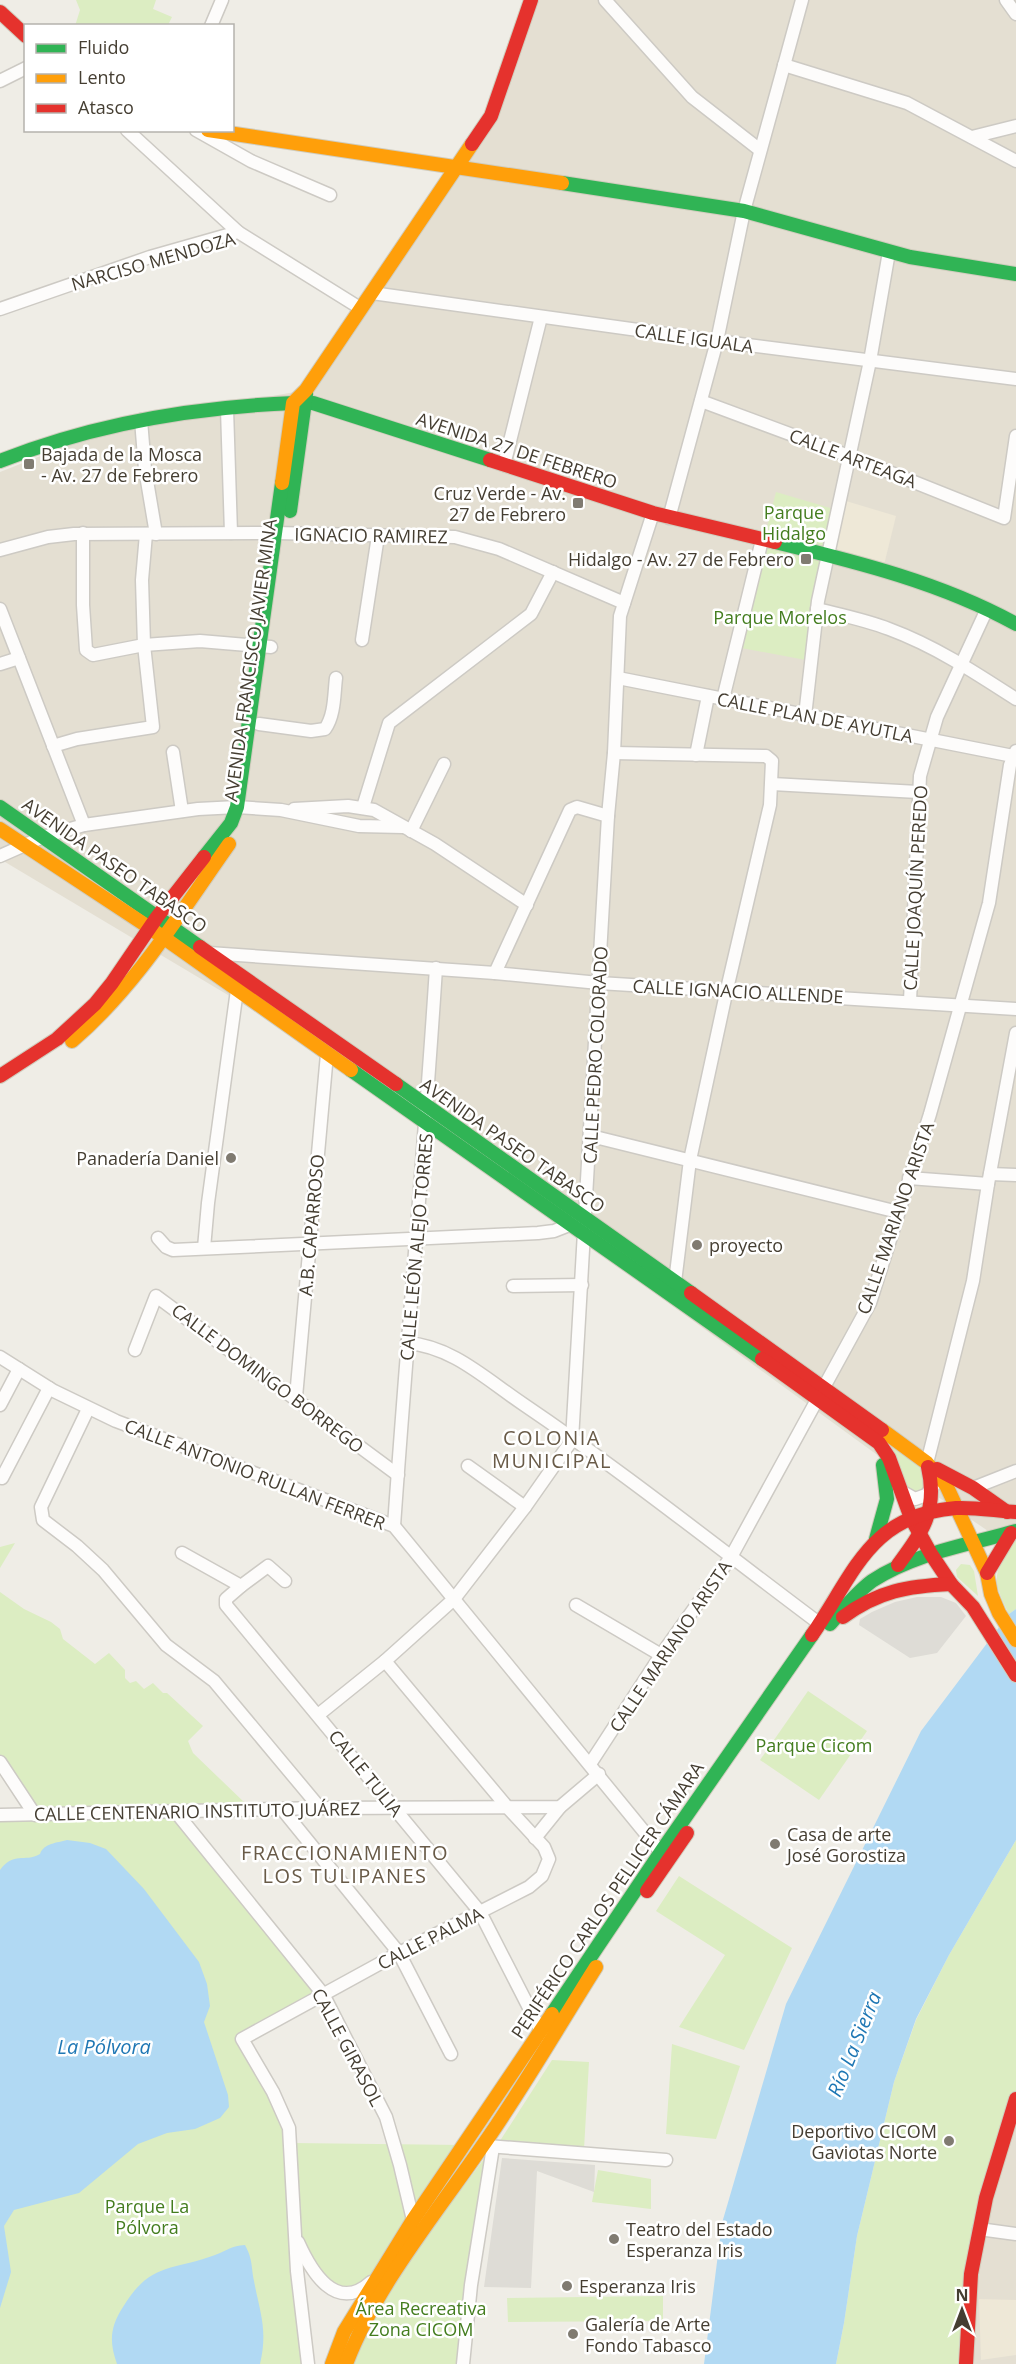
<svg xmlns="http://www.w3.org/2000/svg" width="1016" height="2364" viewBox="0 0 1016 2364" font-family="'Open Sans',sans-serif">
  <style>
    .residential { fill: #e4dfd2 }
    .education { fill: #eee8d7 }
    .green { fill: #dcedc2 }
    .parking { fill: #dedcd6 }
    .water { fill: #b1d9f3 }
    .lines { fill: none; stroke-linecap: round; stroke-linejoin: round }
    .street-casing { stroke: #cdcac4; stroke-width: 15 }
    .fast-casing { stroke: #d0ccbd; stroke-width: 16 }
    .slow-casing { stroke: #d0ccbd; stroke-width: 16 }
    .jam-casing { stroke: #d0ccbd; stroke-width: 16 }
    .street { stroke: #fdfcfb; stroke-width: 12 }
    .fast { stroke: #30b455; stroke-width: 14 }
    .slow { stroke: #ff9f0a; stroke-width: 14 }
    .jam { stroke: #e5322d; stroke-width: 14 }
    .poi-dot { fill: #807b71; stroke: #fff; stroke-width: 2 }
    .labels { text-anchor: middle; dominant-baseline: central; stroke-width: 5; stroke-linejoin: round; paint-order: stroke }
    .street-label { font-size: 18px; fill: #453e32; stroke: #fff }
    .poi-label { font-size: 18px; fill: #453e32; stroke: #fff; text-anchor: start }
    .park-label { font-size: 18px; fill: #447d1f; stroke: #fff }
    .neighbourhood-label { font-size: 20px; letter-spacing: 1.5px; fill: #695b48; stroke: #fff }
    .water-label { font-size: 20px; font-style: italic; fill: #1e77b4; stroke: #fff }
  </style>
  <rect width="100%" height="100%" fill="#efede6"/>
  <!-- residential -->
  <g class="residential">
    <polygon points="532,0 1016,0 1016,1550 891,1465 327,1054 0,859 0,472 127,422 306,390 475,142"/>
    <polygon points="1016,2093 1016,2364 963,2364 966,2280"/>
  </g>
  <!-- education -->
  <g class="education">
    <polygon points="846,501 896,516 884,565 834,550"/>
    <polygon points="979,2299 1016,2300 1016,2355 981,2360"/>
  </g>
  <!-- green -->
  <g class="green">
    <polygon points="76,0 156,0 153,9 172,17 168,25 75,26 80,10"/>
    <polygon points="776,492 837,510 811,661 736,647"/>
    <polygon points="878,1433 924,1466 926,1489 919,1492 908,1492"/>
    <path d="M1016 1538V1609L1009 1614C990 1576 994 1573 1016 1538Z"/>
    <polygon points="15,1543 0,1568 0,1547"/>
    <polygon points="961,1564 970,1565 974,1571 978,1596 957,1577 956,1570"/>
    <polygon points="0,1592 24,1609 51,1622 60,1629 63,1639 95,1664 109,1653 125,1670 125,1678 130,1683 136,1681 144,1689 153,1683 163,1693 167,1693 203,1726 188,1741 193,1753 246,1804 34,1811 0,1756"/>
    <polygon points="808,1691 867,1731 819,1800 760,1760"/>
    <polygon points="175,1811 323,1994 242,2039 291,2143 464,2145 369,2284 335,2290 296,2237 309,2364 0,2364 0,1815"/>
    <polygon points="1016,1840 1016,2101 980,2229 966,2364 836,2364 844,2323 857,2236 894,2082 916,2020 949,1955"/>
    <polygon points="679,1876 792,1948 744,2050 679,2027 725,1955 656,1911"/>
    <polygon points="672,2044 740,2066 716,2139 666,2134"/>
    <polygon points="552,2060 589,2062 584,2149 498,2144"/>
    <polygon points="493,2147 463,2364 346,2364 386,2289"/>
    <polygon points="598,2170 651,2179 651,2209 592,2202"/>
    <polygon points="663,2296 663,2321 508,2322 507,2298"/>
  </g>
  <!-- parking -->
  <g class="parking">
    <polygon points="917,1597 941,1597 956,1603 966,1616 937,1653 910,1658 859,1625 860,1619 872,1612 895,1602"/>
    <polygon points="502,2158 595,2165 594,2192 537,2171 531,2288 484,2287"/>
  </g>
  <!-- water -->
  <g class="water">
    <polygon points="1016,1609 1016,1840 949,1955 916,2019 894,2082 857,2236 844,2323 836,2364 704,2364 722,2223 786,2004 921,1731 1009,1614"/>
    <path d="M67 1840 90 1843 106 1849 144 1889 199 1962 207 1984 210 2006 204 2022 228 2095 229 2107 220 2118 195 2129 167 2133 138 2144 79 2193 14 2210 4 2226 11 2272 0 2308V1870C14 1851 24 1863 40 1854 44 1843 57 1843 67 1840Z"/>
    <path d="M245 2245C253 2260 251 2266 254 2281 260 2313 268 2330 260 2364H117C109 2342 110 2327 123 2307 150 2262 172 2271 215 2255 228 2250 231 2246 245 2245Z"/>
  </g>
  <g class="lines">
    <!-- street casing -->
    <g class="street-casing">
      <g id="street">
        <polyline points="605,0 692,97 760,150"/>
        <polyline points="1006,0 1016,14"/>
        <polyline points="211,26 222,0"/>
        <polyline points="784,65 907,103 1016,161"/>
        <polyline points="0,81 26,68"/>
        <polyline points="127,130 238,232"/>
        <polyline points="196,130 251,161 330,195"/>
        <polyline points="972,137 1016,126"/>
        <polyline points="372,293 717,341 1016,379"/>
        <polyline points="0,309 150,257 238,232 360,308"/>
        <polyline points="701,401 849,456 1004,518 1016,436"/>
        <polyline points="227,409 231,533"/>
        <polyline points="141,420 145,469 156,534"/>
        <polyline points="504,465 541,317"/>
        <polyline points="669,518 717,341 744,211 802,0"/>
        <polyline points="83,533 83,605 86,650 93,655 144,645 200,641 271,647"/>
        <polyline points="0,550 48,537 74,534 276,533 455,537 499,549 624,603"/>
        <polyline points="0,609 84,825"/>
        <path d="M817 609C841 615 866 620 889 629 935 646 976 673 1016 699"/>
        <polyline points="362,640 378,536"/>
        <polyline points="0,664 19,658"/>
        <polyline points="618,678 1013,756"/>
        <polyline points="723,699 762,540"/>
        <polyline points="805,716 818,601 870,361 889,252"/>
        <path d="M259 724 311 731 325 729C335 715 334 694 336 678"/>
        <polyline points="53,746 77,739 153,727 144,645 142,580 146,534"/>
        <polyline points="173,752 182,811"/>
        <polyline points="614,753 766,756 772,761 770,805 727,989 690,1160 675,1282"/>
        <polyline points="696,755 708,696"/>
        <polyline points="772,784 918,792"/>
        <polyline points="363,807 389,723 531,614 553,572"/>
        <polyline points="294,809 348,806 374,810 435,844 527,905"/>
        <polyline points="411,831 444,764"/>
        <polyline points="0,856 43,837 84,825 198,809 237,807 281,810 359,826 403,827"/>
        <polyline points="209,953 495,973 599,983 1016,1009"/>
        <polyline points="495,973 570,810 577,807 608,816"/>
        <polyline points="910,1001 920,776 937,717 987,609"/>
        <polyline points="591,1136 898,1212"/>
        <polyline points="990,1174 1016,1175"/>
        <polyline points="909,1178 988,1184"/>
        <polyline points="158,1238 166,1247 173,1250 538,1233 554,1231 577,1222"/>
        <polyline points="204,1248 208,1203 237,990"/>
        <polyline points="513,1286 582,1285"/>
        <path d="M407 1343C452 1346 487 1380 523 1404 625 1473 721 1550 820 1624"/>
        <polyline points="135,1350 156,1296 398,1475"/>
        <polyline points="0,1357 54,1391 116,1421 394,1526 664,1856"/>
        <polyline points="296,1397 327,1054"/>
        <polyline points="0,1405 19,1369"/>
        <polyline points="88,1409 41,1507 43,1520 77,1546 103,1570 166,1645 214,1681 320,1808"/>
        <polyline points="927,1463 973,1281 988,1184 1016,1033"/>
        <polyline points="468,1466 525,1507"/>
        <polyline points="2,1478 49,1388"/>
        <polyline points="973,1488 1016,1471"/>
        <polyline points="901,1491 915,1499 926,1495 934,1485"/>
        <path d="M394 1526C407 1340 424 1155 436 968"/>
        <polyline points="182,1553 241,1586 226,1599 226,1605 480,1912 544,2037"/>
        <polyline points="241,1586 268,1566 285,1581"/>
        <polyline points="576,1605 661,1655"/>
        <polyline points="318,1715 385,1661 454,1599 525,1507 572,1440 608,816 614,753 620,616 653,513"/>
        <polyline points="0,1762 35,1815"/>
        <polyline points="590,1764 661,1655 731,1557 870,1303 930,1114 989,903 1010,765 1016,751"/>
        <polyline points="282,1809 399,1953 451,2054"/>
        <polyline points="175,1811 323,1994 386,2117 400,2165 413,2220"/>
        <polyline points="0,1815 320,1808 560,1807 599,1774"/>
        <polyline points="535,1838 560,1807"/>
        <polyline points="487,2146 666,2160"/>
        <polyline points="979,2229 1016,2234"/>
        <path d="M298 2242C311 2271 336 2314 371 2282"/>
        <polyline points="308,2364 297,2271 289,2128 273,2092 242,2039 399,1953 529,1887 542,1876 549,1859 544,1847 508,1808 385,1661"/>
        <polyline points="463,2364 471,2285 493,2147"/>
      </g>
    </g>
    <!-- fast casing -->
    <g class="fast-casing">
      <g id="fast">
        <polyline points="562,183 744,211 910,257 1016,274"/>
        <path d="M0 461C93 424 194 407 294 403H313L490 460"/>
        <polyline points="290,511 306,394"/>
        <path d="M775 542C857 562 942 583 1016 624"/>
        <polyline points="0,807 200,947"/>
        <polyline points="204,857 231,823 237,807 282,483"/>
        <polyline points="351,1070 762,1359"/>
        <polyline points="396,1084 691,1293"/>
        <polyline points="876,1539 887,1499 883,1465"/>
        <path d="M830 1624C843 1609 856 1593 872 1581 915 1553 968 1545 1016 1531"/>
        <polyline points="552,2014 661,1852 812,1635"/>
      </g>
    </g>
    <!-- slow casing -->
    <g class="slow-casing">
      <g id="slow">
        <polyline points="208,130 562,183"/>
        <polyline points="282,483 293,403 306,390 472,144"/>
        <polyline points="0,829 150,928 351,1070"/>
        <path d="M72 1041C137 985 180 913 229 844"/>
        <polyline points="882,1430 927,1463 946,1485 987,1573 991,1594 999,1613 1016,1640"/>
        <polyline points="332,2364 344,2332 413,2220 552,2014"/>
        <path d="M346 2364C375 2287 435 2215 481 2148 522 2090 558 2027 596 1967"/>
      </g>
    </g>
    <!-- jam casing -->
    <g class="jam-casing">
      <g id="jam">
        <polyline points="0,12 26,36"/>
        <polyline points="472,144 491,116 531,0"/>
        <polyline points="490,460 653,513 775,542"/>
        <polyline points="200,947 396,1084"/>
        <polyline points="0,1076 57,1039 95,1004 112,983 157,917 204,857"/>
        <polyline points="691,1293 882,1430"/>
        <polyline points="762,1359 879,1443 889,1458 911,1518 931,1554 951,1584 973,1607 1016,1675"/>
        <polyline points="937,1469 973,1488 1007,1512"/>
        <path d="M898 1565C923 1531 938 1510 928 1467"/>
        <polyline points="987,1573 1011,1533"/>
        <path d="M843 1617C878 1591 908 1586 951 1584"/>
        <path d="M812 1635C855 1573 869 1515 956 1508 975 1507 997 1511 1016 1512"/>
        <polyline points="647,1891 687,1833"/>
        <polyline points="966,2364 971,2274 986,2198 1016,2099"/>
      </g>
    </g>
    <!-- street -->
    <use href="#street" class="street"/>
    <!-- fast -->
    <use href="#fast" class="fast"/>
    <!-- slow -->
    <use href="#slow" class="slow"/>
    <!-- jam -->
    <use href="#jam" class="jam"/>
  </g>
  <!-- markers -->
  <g class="poi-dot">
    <rect x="23" y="458" width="12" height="12" rx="3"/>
    <rect x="572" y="497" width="12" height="12" rx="3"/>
    <rect x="800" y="553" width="12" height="12" rx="3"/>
    <circle cx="231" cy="1158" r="6"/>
    <circle cx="697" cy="1245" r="6"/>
    <circle cx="775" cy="1844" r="6"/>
    <circle cx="949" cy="2141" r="6"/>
    <circle cx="614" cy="2239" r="6"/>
    <circle cx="567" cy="2286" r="6"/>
    <circle cx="573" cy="2334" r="6"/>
  </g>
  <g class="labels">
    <!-- street labels -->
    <g class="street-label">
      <text transform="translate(153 261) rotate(-16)">NARCISO MENDOZA</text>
      <text transform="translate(694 338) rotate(8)">CALLE IGUALA</text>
      <text transform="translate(517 450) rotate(18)">AVENIDA 27 DE FEBRERO</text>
      <text transform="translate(853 458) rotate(21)">CALLE ARTEAGA</text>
      <text transform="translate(371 535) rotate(1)">IGNACIO RAMIREZ</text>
      <text transform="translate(250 660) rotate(-82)">AVENIDA FRANCISCO JAVIER MINA</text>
      <text transform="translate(815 717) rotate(11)">CALLE PLAN DE AYUTLA</text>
      <text transform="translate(115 865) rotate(35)">AVENIDA PASEO TABASCO</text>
      <text transform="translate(915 888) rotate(-87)">CALLE JOAQUÍN PEREDO</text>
      <text transform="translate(738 991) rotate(3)">CALLE IGNACIO ALLENDE</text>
      <text transform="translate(595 1055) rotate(-87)">CALLE PEDRO COLORADO</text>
      <text transform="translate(513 1145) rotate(35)">AVENIDA PASEO TABASCO</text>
      <text transform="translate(895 1218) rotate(-71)">CALLE MARIANO ARISTA</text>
      <text transform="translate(311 1225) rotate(-85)">A.B. CAPARROSO</text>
      <text transform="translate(416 1247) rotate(-85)">CALLE LEÓN ALEJO TORRES</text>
      <text transform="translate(268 1378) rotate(37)">CALLE DOMINGO BORREGO</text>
      <text transform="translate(255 1474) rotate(21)">CALLE ANTONIO RULLAN FERRER</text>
      <text transform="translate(670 1646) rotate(-56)">CALLE MARIANO ARISTA</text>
      <text transform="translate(366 1773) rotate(51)">CALLE TULIA</text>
      <text transform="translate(197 1811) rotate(-1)">CALLE CENTENARIO INSTITUTO JUÁREZ</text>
      <text transform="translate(607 1900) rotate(-56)">PERIFÉRICO CARLOS PELLICER CÁMARA</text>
      <text transform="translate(430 1938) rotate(-27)">CALLE PALMA</text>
      <text transform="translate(348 2047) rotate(62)">CALLE GIRASOL</text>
    </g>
    <!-- poi labels -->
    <g class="poi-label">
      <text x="41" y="454">Bajada de la Mosca<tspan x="41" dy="21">- Av. 27 de Febrero</tspan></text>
      <text x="566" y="493" text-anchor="end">Cruz Verde - Av.<tspan x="566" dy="21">27 de Febrero</tspan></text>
      <text x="794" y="559" text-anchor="end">Hidalgo - Av. 27 de Febrero</text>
      <text x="219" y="1158" text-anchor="end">Panadería Daniel</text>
      <text x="709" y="1245">proyecto</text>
      <text x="787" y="1834">Casa de arte<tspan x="787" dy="21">José Gorostiza</tspan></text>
      <text x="937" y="2131" text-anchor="end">Deportivo CICOM<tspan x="937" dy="21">Gaviotas Norte</tspan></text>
      <text x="626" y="2229">Teatro del Estado<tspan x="626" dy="21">Esperanza Iris</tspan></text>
      <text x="579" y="2286">Esperanza Iris</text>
      <text x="585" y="2324">Galería de Arte<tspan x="585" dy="21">Fondo Tabasco</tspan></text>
    </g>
    <!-- park labels -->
    <g class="park-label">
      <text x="794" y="512">Parque<tspan x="794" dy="21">Hidalgo</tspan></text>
      <text x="780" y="617">Parque Morelos</text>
      <text x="814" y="1745">Parque Cicom</text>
      <text x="147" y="2206">Parque La<tspan x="147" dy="21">Pólvora</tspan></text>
      <text x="421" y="2308">Área Recreativa<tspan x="421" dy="21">Zona CICOM</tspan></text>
    </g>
    <!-- neighbourhood labels -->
    <g class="neighbourhood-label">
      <text x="552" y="1437">COLONIA<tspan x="552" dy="23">MUNICIPAL</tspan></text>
      <text x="345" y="1852">FRACCIONAMIENTO<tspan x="345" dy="23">LOS TULIPANES</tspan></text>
    </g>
    <!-- water labels -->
    <g class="water-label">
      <text transform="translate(854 2044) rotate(-68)">Río La Sierra</text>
      <text x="104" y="2046">La Pólvora</text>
    </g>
  </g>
  <!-- legend -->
  <rect x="24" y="24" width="210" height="108" fill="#ffffff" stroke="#b5b2ad" stroke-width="1.5"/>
  <rect x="36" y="44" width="30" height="9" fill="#30b455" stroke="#b5b2ad" stroke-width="1.5"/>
  <text x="78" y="54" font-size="18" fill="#453e32">Fluido</text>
  <rect x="36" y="74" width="30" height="9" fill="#ff9f0a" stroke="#b5b2ad" stroke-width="1.5"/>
  <text x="78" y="84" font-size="18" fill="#453e32">Lento</text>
  <rect x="36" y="104" width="30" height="9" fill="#e5322d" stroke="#b5b2ad" stroke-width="1.5"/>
  <text x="78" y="114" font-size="18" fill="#453e32">Atasco</text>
  <!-- north arrow -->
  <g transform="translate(962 2310)" stroke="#ffffff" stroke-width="4.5" paint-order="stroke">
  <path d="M0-4.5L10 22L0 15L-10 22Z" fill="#453e32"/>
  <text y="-9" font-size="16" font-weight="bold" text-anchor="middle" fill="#453e32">N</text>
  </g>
</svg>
